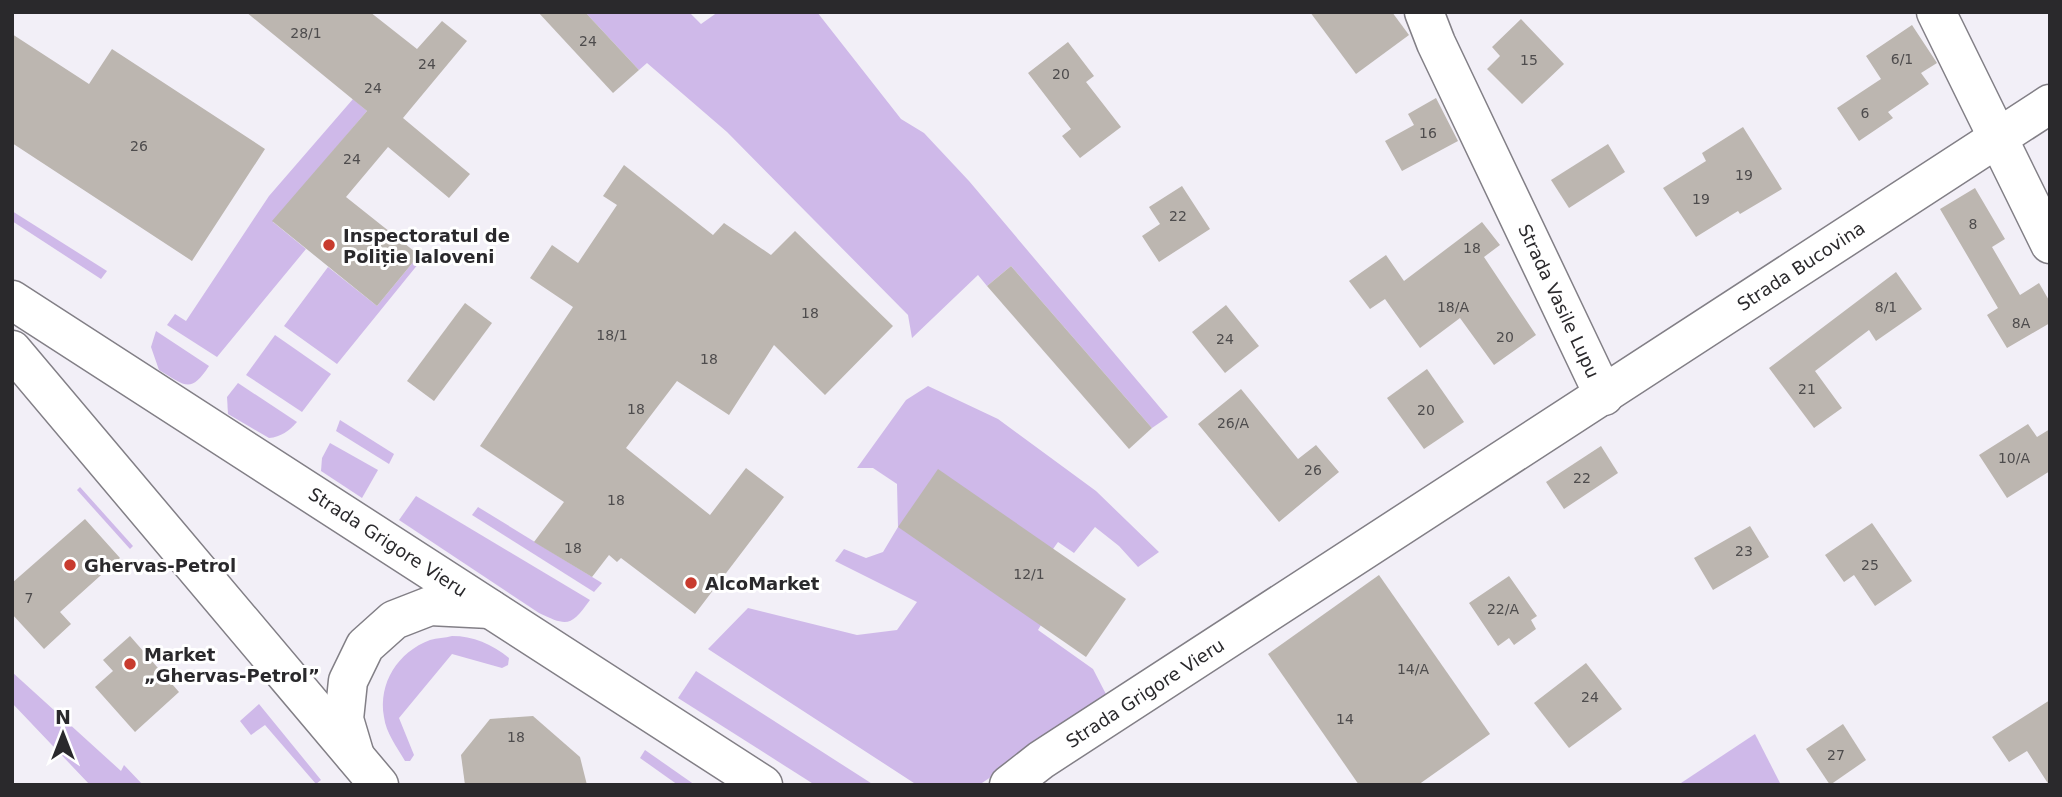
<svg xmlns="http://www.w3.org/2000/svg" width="2062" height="797" viewBox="0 0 2062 797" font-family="'DejaVu Sans',sans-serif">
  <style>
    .green { fill: #cfb9e9 }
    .building { fill: #bcb6b0 }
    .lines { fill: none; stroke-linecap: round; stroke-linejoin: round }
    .minor-casing { stroke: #827f86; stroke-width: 41 }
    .major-casing { stroke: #827f86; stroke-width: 41 }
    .minor { stroke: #fff; stroke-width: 38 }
    .major { stroke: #fff; stroke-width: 38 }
    .poi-dot { fill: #c83b2e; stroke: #fff; stroke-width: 2.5 }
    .labels { text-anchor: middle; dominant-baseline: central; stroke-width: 6; stroke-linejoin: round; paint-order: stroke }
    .number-label { font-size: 14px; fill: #4e4c4d }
    .poi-label { font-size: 18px; font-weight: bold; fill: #2a292c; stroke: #fff; text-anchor: start }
    .street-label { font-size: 18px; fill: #2a292c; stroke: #fff }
  </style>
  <rect width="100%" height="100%" fill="#f2eff7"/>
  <!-- green -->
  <g class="green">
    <polygon points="585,12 689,12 701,24 718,12 817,12 901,119 924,133 969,181 1168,417 1152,428 1011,266 987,286 978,275 912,338 908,315 727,132 647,63 639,70"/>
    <polygon points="353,99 367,111 273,222 306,249 217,357 167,325 175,314 186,321 269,196"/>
    <polygon points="12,211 107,271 101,279 12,221"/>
    <polygon points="419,255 423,258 337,364 284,326 328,267 377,306"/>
    <path d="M156 331 209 366C190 395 185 385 159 370L151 347Z"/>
    <polygon points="275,335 331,374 302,412 246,375"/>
    <path d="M238 383 297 422C289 431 281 437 269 438L228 414 227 397Z"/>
    <polygon points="928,386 998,419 1096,491 1159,552 1138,567 1119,546 1095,527 1074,553 1058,542 1053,549 1041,625 1038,630 1093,669 1108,698 979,785 917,785 708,649 748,608 857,635 897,630 917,602 835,561 844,549 866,558 883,552 898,527 897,484 873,468 857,468 906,400"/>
    <polygon points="340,420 394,454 389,464 336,431"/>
    <polygon points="330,443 378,470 362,498 321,471 322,458"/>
    <polygon points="80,487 133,546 130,549 77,490"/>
    <path d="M416 496 590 600C571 626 568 627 539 613L399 520Z"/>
    <polygon points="478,507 602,583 594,592 472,515"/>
    <path d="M452 636C473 636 492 644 509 658L508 665 502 668 452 654 399 718 414 755 410 761H405C397 747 386 733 384 717 378 683 398 652 430 640 437 638 445 638 452 636Z"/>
    <polygon points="696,671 874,785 815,785 678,698"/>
    <polygon points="12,672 121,771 124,765 143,785 90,785 12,703"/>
    <polygon points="259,704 321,780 316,784 265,725 251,735 240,721"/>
    <polygon points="1755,734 1781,785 1678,785"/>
    <polygon points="645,750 695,785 678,785 640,758"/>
  </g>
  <!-- building -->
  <g class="building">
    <polygon points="246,12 370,12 417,49 442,21 467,41 403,118 470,174 449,198 388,147 346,197 419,255 377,306 272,221 367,111"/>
    <polygon points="538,12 585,12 639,70 613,93"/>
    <polygon points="1310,12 1392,12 1409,35 1356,74"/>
    <polygon points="1521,19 1564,64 1522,104 1487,69 1500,56 1492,47"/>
    <polygon points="1912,25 1937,63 1921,73 1929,84 1888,112 1893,118 1859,141 1837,108 1881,79 1866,56"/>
    <polygon points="12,34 89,84 112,49 265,149 192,261 12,143"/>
    <polygon points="1068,42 1094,76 1086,82 1121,127 1080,158 1062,136 1071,129 1028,73"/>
    <polygon points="1436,98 1458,141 1402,171 1385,141 1414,125 1408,114"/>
    <polygon points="1743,127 1782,189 1740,214 1738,211 1696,237 1663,188 1706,161 1702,153"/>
    <polygon points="1608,144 1625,172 1569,208 1551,180"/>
    <polygon points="624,165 713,235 724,223 771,255 795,231 893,326 825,395 774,345 729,415 677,381 626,448 710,515 746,468 784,497 695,614 621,558 617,562 609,555 592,577 534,542 564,502 480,446 573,307 530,278 552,245 578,263 617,205 603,196"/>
    <polygon points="1182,186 1210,229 1159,262 1142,236 1160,224 1149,207"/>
    <polygon points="1975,188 2005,239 1992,247 2020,295 2039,283 2050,302 2050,323 2007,348 1987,315 1998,308 1940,209"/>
    <polygon points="1482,222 1500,245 1484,257 1536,335 1494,365 1460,318 1420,348 1385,299 1370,309 1349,281 1386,255 1404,281"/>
    <polygon points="1011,266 1152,428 1129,449 987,286"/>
    <polygon points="1896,272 1922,309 1876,341 1869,330 1815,371 1842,408 1814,428 1769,368"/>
    <polygon points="465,303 492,323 434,401 407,381"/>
    <polygon points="1226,305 1259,346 1225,373 1192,332"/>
    <polygon points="1427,369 1464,422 1424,449 1387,398"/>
    <polygon points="1241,389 1298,459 1316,445 1339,472 1279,522 1198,424"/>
    <polygon points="2028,424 2037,437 2050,429 2050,471 2007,498 1979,455"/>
    <polygon points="1601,446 1618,473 1564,509 1546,482"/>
    <polygon points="938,469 1126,599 1086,657 898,527"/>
    <polygon points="85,519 120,558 60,612 71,624 44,649 12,614 12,583"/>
    <polygon points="1872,523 1912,581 1875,606 1854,575 1844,582 1825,555"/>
    <polygon points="1750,526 1769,557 1713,590 1694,558"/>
    <polygon points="1379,575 1490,734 1418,785 1359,785 1268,654"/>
    <polygon points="1509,576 1537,616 1531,620 1536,629 1514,645 1509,638 1498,646 1469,603"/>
    <polygon points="130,636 179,692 135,732 95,687 113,671 103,660"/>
    <polygon points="1586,663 1622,709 1569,748 1534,703"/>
    <polygon points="2050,700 2050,785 2049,785 2027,751 2009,762 1992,737"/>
    <polygon points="533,716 580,757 587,785 465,785 461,755 490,719"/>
    <polygon points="1843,724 1866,760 1830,785 1806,749"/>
  </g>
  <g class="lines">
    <!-- minor casing -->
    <g class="minor-casing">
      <g id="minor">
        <polyline points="1424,12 1436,43 1604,396"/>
        <polyline points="1936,12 2050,244"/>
        <polyline points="12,300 763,785"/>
        <polyline points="355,756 344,719 348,681 365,646 394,620 430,606 490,609"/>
        <polyline points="1009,785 1041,760 2050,104"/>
      </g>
    </g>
    <!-- major casing -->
    <g class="major-casing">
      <polyline id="major" points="12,350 379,785"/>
    </g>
    <!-- minor -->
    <use href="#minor" class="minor"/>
    <!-- major -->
    <use href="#major" class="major"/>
  </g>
  <!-- markers -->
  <g class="poi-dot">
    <circle cx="329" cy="245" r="7"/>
    <circle cx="70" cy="565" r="7"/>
    <circle cx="691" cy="583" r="7"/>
    <circle cx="130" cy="664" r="7"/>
  </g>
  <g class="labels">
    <!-- number labels -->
    <g class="number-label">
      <text x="306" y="33">28/1</text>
      <text x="588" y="41">24</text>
      <text x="1902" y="59">6/1</text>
      <text x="1529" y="60">15</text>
      <text x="427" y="64">24</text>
      <text x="1061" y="74">20</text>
      <text x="373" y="88">24</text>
      <text x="1865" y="113">6</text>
      <text x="1428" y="133">16</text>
      <text x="139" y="146">26</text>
      <text x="352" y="159">24</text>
      <text x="1744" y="175">19</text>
      <text x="1701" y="199">19</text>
      <text x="1178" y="216">22</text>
      <text x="1973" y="224">8</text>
      <text x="1472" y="248">18</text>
      <text x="1453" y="307">18/A</text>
      <text x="1886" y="307">8/1</text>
      <text x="810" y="313">18</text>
      <text x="2021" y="323">8A</text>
      <text x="612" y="335">18/1</text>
      <text x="1505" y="337">20</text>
      <text x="1225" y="339">24</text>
      <text x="709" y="359">18</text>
      <text x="1807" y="389">21</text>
      <text x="636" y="409">18</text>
      <text x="1426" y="410">20</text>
      <text x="1233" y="423">26/A</text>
      <text x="2014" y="458">10/A</text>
      <text x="1313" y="470">26</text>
      <text x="1582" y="478">22</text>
      <text x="616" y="500">18</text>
      <text x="573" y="548">18</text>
      <text x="1744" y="551">23</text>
      <text x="1870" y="565">25</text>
      <text x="1029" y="574">12/1</text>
      <text x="29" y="598">7</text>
      <text x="1503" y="609">22/A</text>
      <text x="1413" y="669">14/A</text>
      <text x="1590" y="697">24</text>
      <text x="1345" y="719">14</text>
      <text x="516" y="737">18</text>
      <text x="1836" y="755">27</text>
    </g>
    <!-- poi labels -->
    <g class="poi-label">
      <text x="343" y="235">Inspectoratul de<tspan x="343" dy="21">Poliție Ialoveni</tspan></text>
      <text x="84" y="565">Ghervas-Petrol</text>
      <text x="705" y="583">AlcoMarket</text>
      <text x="144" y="654">Market<tspan x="144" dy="21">„Ghervas-Petrol”</tspan></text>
    </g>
    <!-- street labels -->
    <g class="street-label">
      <text transform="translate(1801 266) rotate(-33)">Strada Bucovina</text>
      <text transform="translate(1559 301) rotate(65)">Strada Vasile Lupu</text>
      <text transform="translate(388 542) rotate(33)">Strada Grigore Vieru</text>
      <text transform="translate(1145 693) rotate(-33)">Strada Grigore Vieru</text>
    </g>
  </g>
  <!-- border -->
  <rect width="2062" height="797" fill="none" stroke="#2a292c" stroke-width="28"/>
  <!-- north arrow -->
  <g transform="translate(63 734)" stroke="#ffffff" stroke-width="5" paint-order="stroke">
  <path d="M0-5L12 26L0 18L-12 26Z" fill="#2a292c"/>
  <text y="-10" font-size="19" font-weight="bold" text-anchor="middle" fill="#2a292c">N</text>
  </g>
</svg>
